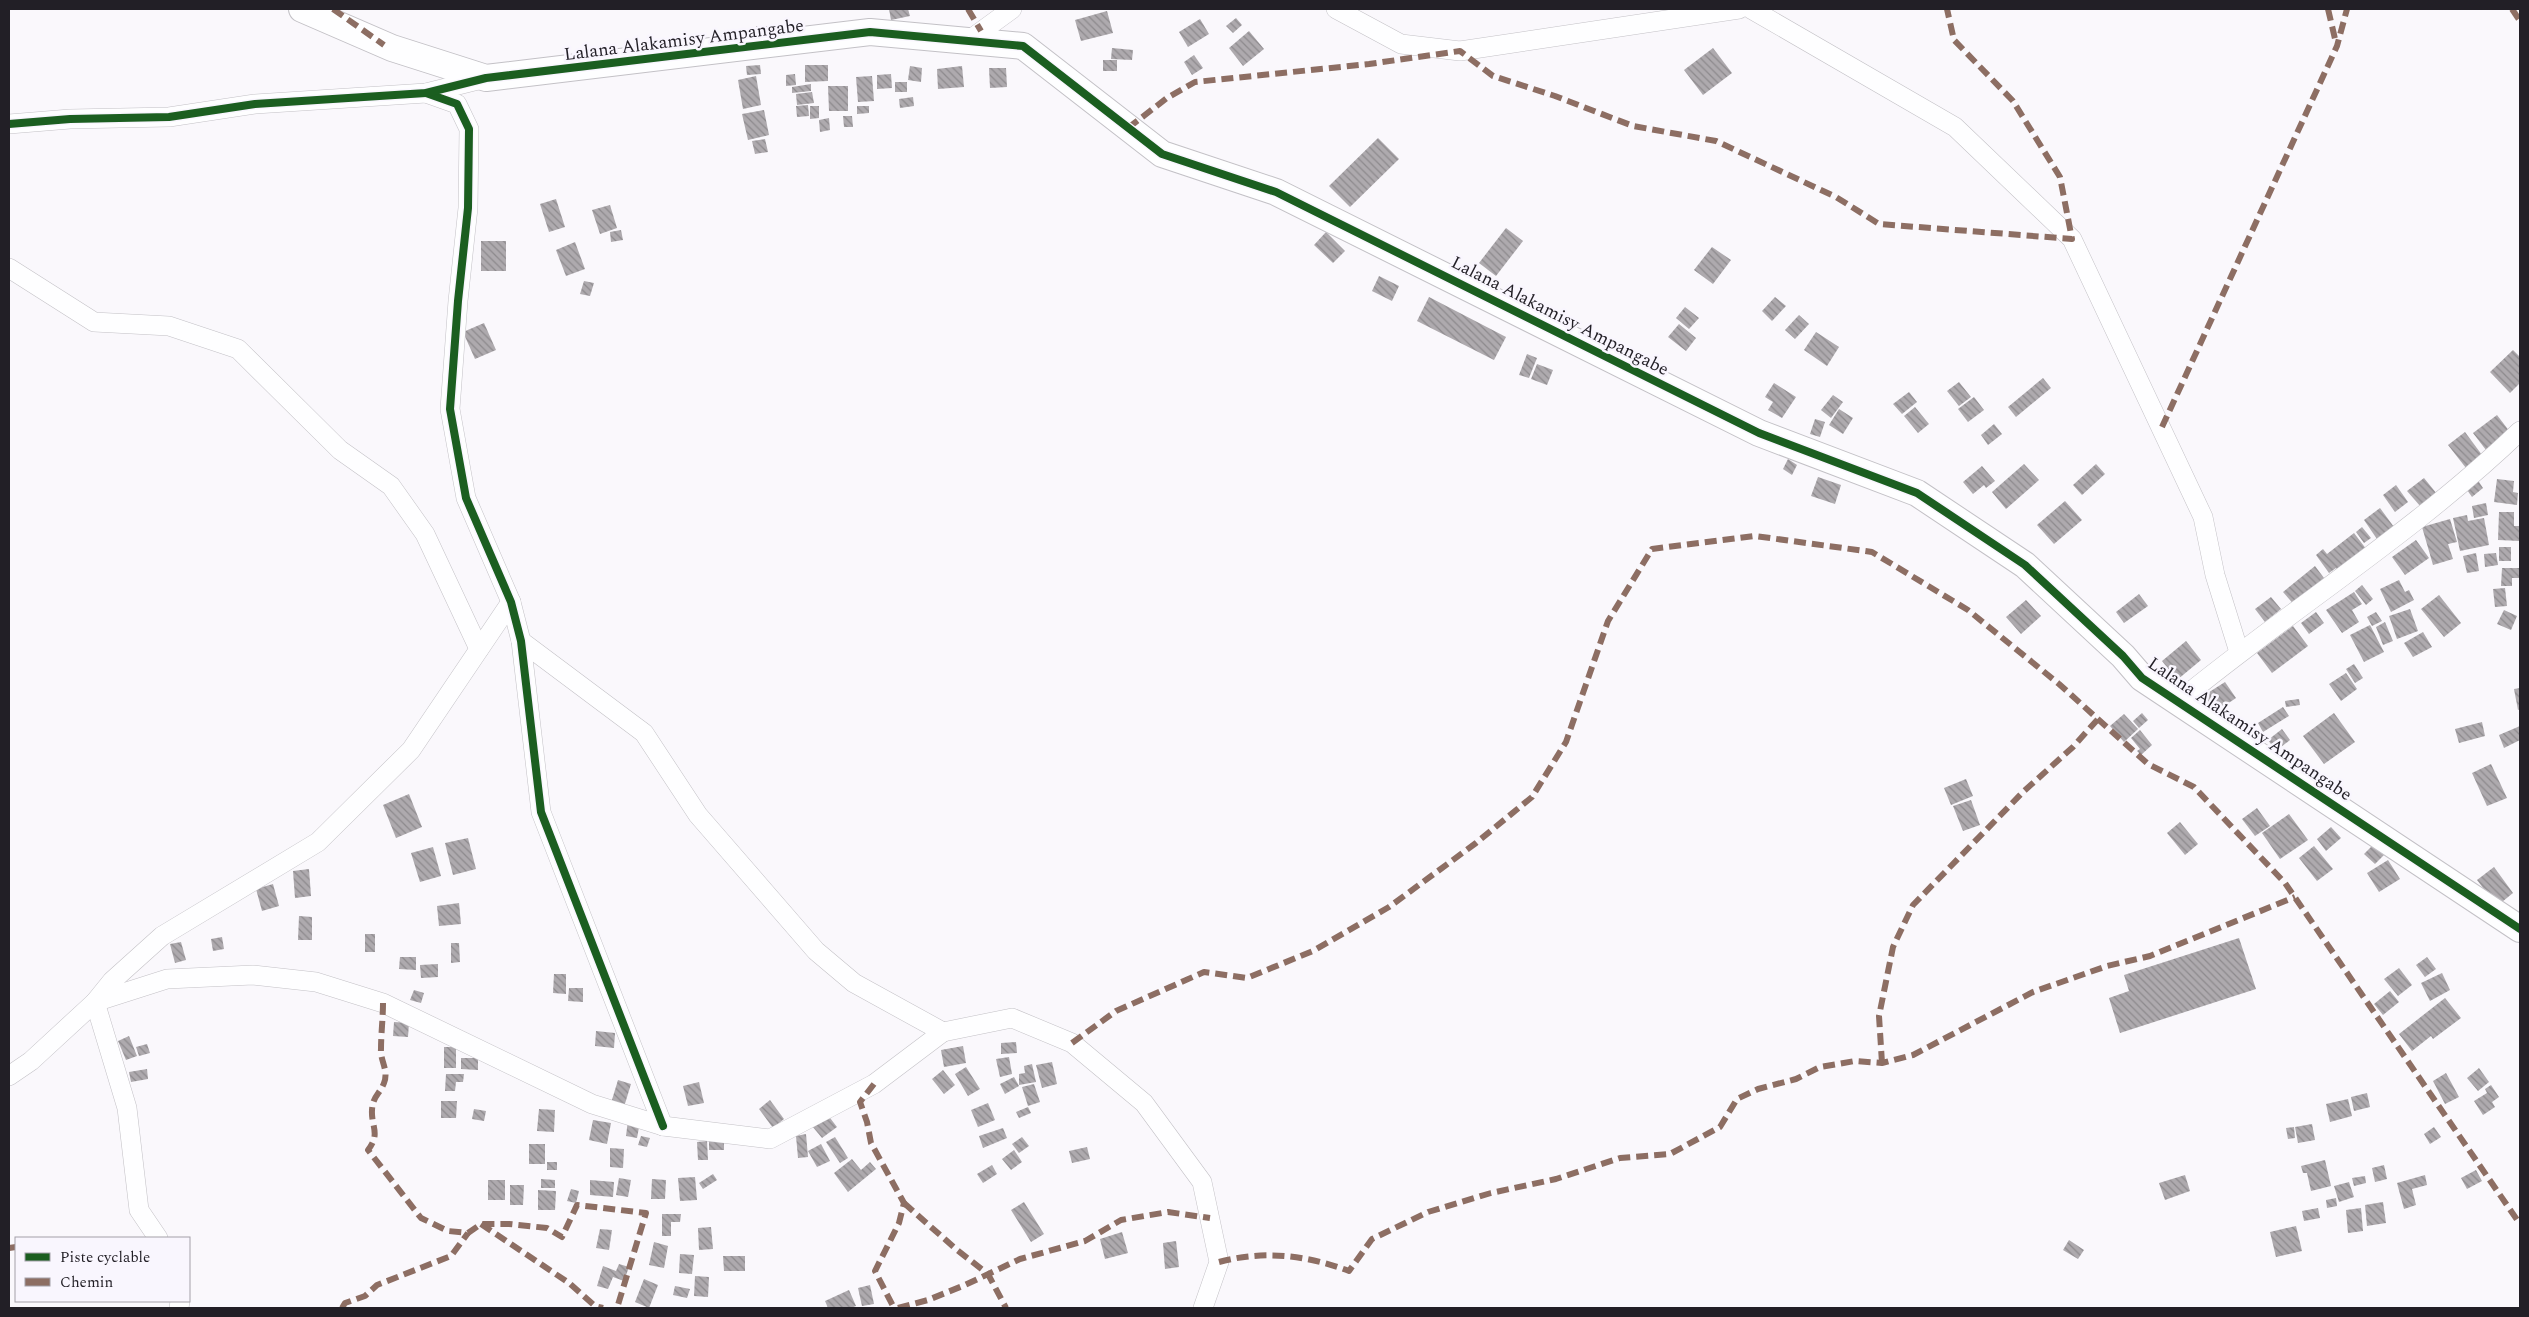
<svg xmlns="http://www.w3.org/2000/svg" width="2529" height="1317" viewBox="0 0 2529 1317" font-family="Spectral,serif">
  <style>
    .building { fill: url(#building-back-hatch) }
    .lines { fill: none; stroke-linecap: round; stroke-linejoin: round }
    .street-casing { stroke: #c3c1c6; stroke-width: 20 }
    .secondary-casing { stroke: #c3c1c6; stroke-width: 28 }
    .street { stroke: #fefeff; stroke-width: 19 }
    .secondary { stroke: #fefeff; stroke-width: 26 }
    .quiet { stroke: #8d6e63; stroke-width: 6; stroke-dasharray: 12 6; stroke-linecap: butt }
    .cycleway-casing { stroke: #f9f6fe; stroke-width: 11 }
    .cycleway { stroke: #1b5e20; stroke-width: 8 }
    .labels { text-anchor: middle; dominant-baseline: central; stroke-width: 5; stroke-linejoin: round; paint-order: stroke }
    .street-label { font-size: 18px; fill: #221f26; stroke: #f9f6fe }
  </style>
  <defs>
    <pattern id="building-back-hatch" width="6" height="6" patternUnits="userSpaceOnUse" patternTransform="scale(1.25)"><rect width="6" height="6" fill="#aeaaae"/><path d="M-1 5l2 2M0 0l6 6M5-1l2 2" fill="none" stroke="#8d8a8d"/></pattern>
  </defs>
  <rect width="100%" height="100%" fill="#faf8fc"/>
  <!-- building -->
  <g class="building">
    <polygon points="889,9 908,9 910,16 891,20"/>
    <polygon points="1107,11 1113,33 1081,41 1075,20"/>
    <polygon points="1236,18 1242,25 1233,33 1226,26"/>
    <polygon points="1200,19 1209,34 1188,47 1179,32"/>
    <polygon points="756,26 768,26 768,37 757,37"/>
    <polygon points="1249,31 1264,49 1243,66 1229,48"/>
    <polygon points="1112,48 1133,50 1132,60 1111,59"/>
    <polygon points="1713,48 1732,73 1703,95 1684,70"/>
    <polygon points="1194,55 1203,68 1192,75 1184,62"/>
    <rect x="1103" y="60" width="14" height="11"/>
    <polygon points="760,65 761,74 747,75 746,66"/>
    <polygon points="805,65 828,65 828,81 805,82"/>
    <polygon points="910,66 922,68 921,82 908,80"/>
    <polygon points="962,66 964,87 938,89 937,69"/>
    <polygon points="989,68 1006,68 1007,87 990,88"/>
    <polygon points="795,74 796,85 786,86 786,75"/>
    <polygon points="891,74 892,88 877,89 877,75"/>
    <polygon points="756,76 761,105 743,109 738,80"/>
    <polygon points="872,76 874,101 858,102 856,77"/>
    <rect x="895" y="82" width="12" height="10"/>
    <polygon points="811,84 811,91 792,93 792,87"/>
    <polygon points="828,86 848,86 848,111 829,111"/>
    <polygon points="812,92 814,103 797,105 796,94"/>
    <polygon points="913,97 914,106 900,108 899,99"/>
    <polygon points="808,105 809,116 797,117 796,106"/>
    <polygon points="810,106 819,106 819,118 810,119"/>
    <polygon points="857,106 869,106 869,113 857,114"/>
    <polygon points="764,110 769,135 748,140 742,114"/>
    <polygon points="843,116 852,116 853,127 844,127"/>
    <polygon points="829,118 830,130 820,132 819,120"/>
    <polygon points="1378,138 1399,159 1350,207 1329,186"/>
    <polygon points="765,139 768,152 755,154 752,141"/>
    <polygon points="556,199 565,227 549,232 540,204"/>
    <polygon points="610,205 617,228 600,234 592,210"/>
    <polygon points="1506,228 1523,241 1496,276 1479,263"/>
    <polygon points="621,230 623,240 611,242 610,232"/>
    <polygon points="1326,232 1345,251 1333,263 1314,245"/>
    <rect x="481" y="241" width="25" height="30"/>
    <polygon points="575,242 585,269 566,276 556,250"/>
    <polygon points="1712,247 1731,260 1713,284 1694,270"/>
    <polygon points="1379,276 1399,286 1392,301 1372,291"/>
    <polygon points="584,281 594,283 590,296 580,294"/>
    <polygon points="1429,297 1506,337 1494,360 1417,321"/>
    <polygon points="1775,297 1786,306 1772,321 1762,311"/>
    <polygon points="1685,307 1699,318 1689,329 1676,318"/>
    <polygon points="1799,315 1809,324 1795,339 1785,330"/>
    <polygon points="484,323 496,350 475,359 463,332"/>
    <polygon points="1679,324 1696,338 1686,351 1668,337"/>
    <polygon points="1816,332 1839,347 1827,366 1804,350"/>
    <polygon points="2513,350 2520,357 2520,383 2510,393 2490,372"/>
    <polygon points="1527,354 1537,358 1529,378 1519,375"/>
    <polygon points="1537,364 1553,370 1547,385 1531,379"/>
    <polygon points="2043,378 2051,388 2016,417 2008,407"/>
    <polygon points="1959,382 1971,397 1959,406 1947,391"/>
    <polygon points="1774,383 1796,397 1782,418 1768,410 1773,402 1765,397"/>
    <polygon points="1909,392 1917,402 1902,414 1893,404"/>
    <polygon points="1833,395 1843,402 1831,418 1821,410"/>
    <polygon points="1974,397 1984,410 1968,422 1958,409"/>
    <polygon points="1915,407 1929,424 1918,433 1904,416"/>
    <polygon points="1839,409 1853,418 1843,434 1829,425"/>
    <polygon points="2497,415 2510,432 2486,450 2473,433"/>
    <polygon points="1815,419 1825,422 1820,437 1810,434"/>
    <polygon points="1994,424 2002,434 1988,445 1981,435"/>
    <polygon points="2465,432 2482,455 2466,468 2448,445"/>
    <polygon points="1788,459 1797,465 1792,475 1783,469"/>
    <polygon points="2024,464 2039,480 2006,509 1992,492"/>
    <polygon points="2096,464 2105,474 2082,495 2073,485"/>
    <polygon points="1982,466 1995,481 1986,488 1984,485 1973,494 1963,482"/>
    <polygon points="1818,477 1841,485 1835,504 1811,496"/>
    <polygon points="2424,478 2437,494 2421,507 2407,491"/>
    <polygon points="2477,479 2483,488 2472,497 2465,487"/>
    <polygon points="2497,479 2514,481 2513,492 2518,493 2517,505 2494,502"/>
    <polygon points="2396,485 2408,502 2395,512 2383,495"/>
    <polygon points="2065,501 2082,520 2054,544 2037,525"/>
    <polygon points="2486,503 2488,515 2474,518 2472,506"/>
    <polygon points="2380,508 2394,527 2377,539 2364,520"/>
    <polygon points="2499,512 2514,512 2514,526 2520,526 2520,541 2498,540"/>
    <polygon points="2467,515 2468,521 2484,518 2489,545 2460,551 2453,518"/>
    <polygon points="2450,519 2457,542 2448,544 2453,559 2433,565 2422,527"/>
    <polygon points="2362,527 2371,538 2364,543 2356,532"/>
    <polygon points="2354,533 2370,554 2341,575 2336,568 2329,573 2316,555 2323,549 2327,554"/>
    <polygon points="2416,540 2429,558 2405,575 2392,557"/>
    <rect x="2499" y="547" width="12" height="14"/>
    <polygon points="2476,553 2479,571 2467,573 2463,556"/>
    <polygon points="2496,553 2498,565 2485,567 2484,554"/>
    <polygon points="2315,566 2327,582 2296,607 2283,592"/>
    <polygon points="2502,568 2520,568 2520,578 2512,578 2512,586 2501,586"/>
    <polygon points="2399,580 2405,592 2409,590 2414,600 2391,612 2380,589"/>
    <polygon points="2362,585 2373,599 2366,605 2355,591"/>
    <polygon points="2505,588 2507,606 2495,607 2493,589"/>
    <polygon points="2354,592 2362,604 2352,610 2359,622 2342,633 2326,610"/>
    <polygon points="2139,594 2148,606 2124,623 2116,612"/>
    <polygon points="2439,595 2461,623 2444,637 2421,609"/>
    <polygon points="2271,597 2281,609 2265,622 2255,609"/>
    <polygon points="2026,600 2041,616 2021,634 2006,617"/>
    <polygon points="2410,609 2418,631 2397,639 2389,616"/>
    <polygon points="2504,610 2517,616 2511,630 2497,624"/>
    <polygon points="2316,612 2324,623 2309,634 2301,623"/>
    <polygon points="2376,612 2382,621 2372,626 2367,617"/>
    <polygon points="2385,622 2393,641 2383,645 2376,627"/>
    <polygon points="2370,625 2384,652 2364,662 2350,635"/>
    <polygon points="2293,626 2308,646 2272,673 2257,653"/>
    <polygon points="2423,632 2432,647 2413,657 2404,643"/>
    <polygon points="2186,641 2201,660 2177,680 2162,661"/>
    <polygon points="2354,664 2363,678 2355,683 2346,669"/>
    <polygon points="2346,673 2357,689 2341,701 2329,684"/>
    <polygon points="2225,682 2236,698 2214,713 2203,696"/>
    <polygon points="2520,688 2520,709 2518,710 2514,689"/>
    <polygon points="2299,699 2300,705 2286,707 2285,701"/>
    <polygon points="2283,707 2289,716 2263,732 2258,723"/>
    <polygon points="2142,713 2148,720 2139,728 2133,721"/>
    <polygon points="2334,713 2355,742 2324,764 2303,736"/>
    <polygon points="2124,714 2138,729 2124,742 2110,726"/>
    <polygon points="2482,722 2485,736 2459,743 2455,729"/>
    <polygon points="2520,726 2520,740 2504,748 2499,735"/>
    <polygon points="2282,729 2290,740 2276,751 2268,740"/>
    <polygon points="2140,730 2152,745 2141,755 2137,751 2140,749 2131,738"/>
    <polygon points="2491,764 2507,798 2487,806 2472,773"/>
    <polygon points="1966,779 1973,796 1951,805 1944,788"/>
    <polygon points="409,794 422,827 396,838 383,805"/>
    <polygon points="1971,800 1980,825 1963,831 1953,806"/>
    <polygon points="2257,808 2270,826 2255,836 2242,819"/>
    <polygon points="2289,814 2308,840 2280,859 2262,833"/>
    <polygon points="2180,822 2198,844 2185,855 2167,833"/>
    <polygon points="2331,827 2341,838 2326,851 2317,839"/>
    <polygon points="468,838 476,869 453,875 445,843"/>
    <polygon points="2374,844 2384,855 2375,864 2364,854"/>
    <polygon points="2314,846 2333,869 2317,881 2299,858"/>
    <polygon points="433,847 441,876 420,882 411,853"/>
    <polygon points="2388,860 2400,879 2379,892 2367,873"/>
    <polygon points="2494,867 2513,893 2497,906 2477,880"/>
    <polygon points="309,869 311,896 295,898 293,871"/>
    <polygon points="273,884 279,906 262,911 256,889"/>
    <polygon points="459,903 461,924 439,926 437,906"/>
    <polygon points="299,916 312,917 312,940 298,940"/>
    <rect x="365" y="934" width="10" height="18"/>
    <polygon points="222,937 224,949 213,951 211,939"/>
    <polygon points="2239,938 2256,989 2120,1033 2109,998 2129,991 2124,975"/>
    <polygon points="181,942 186,960 175,963 170,944"/>
    <polygon points="451,943 459,943 460,962 451,963"/>
    <polygon points="400,957 416,957 416,970 399,969"/>
    <polygon points="2427,957 2436,969 2425,977 2416,965"/>
    <polygon points="438,964 438,977 421,978 420,965"/>
    <polygon points="2399,968 2412,985 2398,996 2384,979"/>
    <polygon points="2442,973 2450,990 2430,1001 2421,983"/>
    <polygon points="554,974 566,974 566,994 553,993"/>
    <polygon points="569,988 583,988 583,1002 568,1001"/>
    <polygon points="414,990 424,993 421,1003 410,1000"/>
    <polygon points="2390,991 2399,1002 2383,1015 2374,1004"/>
    <polygon points="2445,998 2461,1018 2433,1039 2431,1036 2412,1051 2399,1034"/>
    <polygon points="394,1022 409,1023 408,1037 393,1036"/>
    <polygon points="596,1031 615,1033 614,1048 595,1046"/>
    <polygon points="129,1036 137,1056 126,1060 118,1041"/>
    <polygon points="1016,1042 1017,1053 1001,1054 1001,1043"/>
    <polygon points="147,1044 150,1053 139,1056 136,1047"/>
    <polygon points="963,1046 966,1063 944,1067 941,1050"/>
    <rect x="444" y="1047" width="12" height="21"/>
    <polygon points="1009,1057 1012,1074 1000,1077 996,1059"/>
    <polygon points="461,1058 478,1058 478,1070 461,1069"/>
    <polygon points="1052,1062 1057,1084 1042,1088 1036,1065"/>
    <polygon points="1032,1064 1036,1082 1019,1085 1019,1074 1025,1073 1024,1066"/>
    <polygon points="966,1067 980,1089 968,1096 955,1074"/>
    <polygon points="2479,1068 2489,1082 2478,1091 2467,1078"/>
    <polygon points="147,1069 148,1079 131,1082 129,1072"/>
    <polygon points="943,1070 955,1085 944,1094 932,1079"/>
    <polygon points="2446,1073 2459,1097 2445,1104 2433,1081"/>
    <polygon points="446,1074 464,1074 463,1082 456,1082 455,1091 445,1091"/>
    <polygon points="1014,1077 1019,1086 1005,1094 1000,1084"/>
    <polygon points="618,1080 631,1084 624,1107 611,1103"/>
    <polygon points="699,1082 704,1103 688,1106 683,1086"/>
    <polygon points="1034,1084 1040,1102 1028,1106 1022,1087"/>
    <polygon points="2491,1085 2499,1097 2492,1102 2495,1107 2483,1115 2474,1101 2487,1093 2485,1089"/>
    <polygon points="2367,1093 2370,1107 2354,1111 2351,1097"/>
    <polygon points="2348,1099 2352,1116 2330,1122 2326,1104"/>
    <polygon points="770,1100 784,1119 773,1128 759,1109"/>
    <polygon points="441,1101 457,1101 456,1118 441,1118"/>
    <polygon points="988,1103 995,1120 978,1127 971,1110"/>
    <polygon points="1028,1107 1031,1113 1019,1118 1016,1112"/>
    <polygon points="474,1109 486,1111 484,1121 472,1119"/>
    <polygon points="539,1109 555,1110 554,1132 537,1131"/>
    <polygon points="827,1114 837,1127 822,1138 812,1126"/>
    <polygon points="593,1120 611,1123 607,1144 589,1140"/>
    <polygon points="628,1120 640,1122 637,1138 626,1136"/>
    <polygon points="2312,1124 2315,1140 2298,1143 2295,1127"/>
    <polygon points="2294,1127 2295,1138 2288,1139 2286,1128"/>
    <polygon points="2434,1127 2441,1137 2430,1144 2424,1134"/>
    <polygon points="1003,1128 1007,1138 983,1148 979,1136"/>
    <polygon points="806,1134 808,1157 798,1158 796,1136"/>
    <polygon points="641,1136 650,1138 647,1147 638,1145"/>
    <polygon points="835,1137 848,1158 840,1163 826,1142"/>
    <polygon points="1022,1137 1029,1146 1019,1153 1012,1144"/>
    <rect x="709" y="1138" width="15" height="12"/>
    <polygon points="707,1141 708,1160 698,1160 697,1142"/>
    <rect x="529" y="1144" width="16" height="20"/>
    <polygon points="821,1144 830,1161 817,1167 808,1151"/>
    <polygon points="1087,1147 1090,1159 1072,1163 1069,1151"/>
    <polygon points="610,1148 624,1149 623,1168 610,1167"/>
    <polygon points="1014,1150 1022,1162 1011,1170 1002,1159"/>
    <polygon points="852,1159 861,1170 870,1162 876,1169 848,1192 834,1173"/>
    <polygon points="2325,1160 2331,1186 2311,1191 2307,1173 2303,1173 2301,1166"/>
    <rect x="547" y="1162" width="10" height="8"/>
    <polygon points="992,1165 997,1174 983,1183 977,1174"/>
    <polygon points="2384,1165 2387,1179 2375,1182 2372,1168"/>
    <polygon points="2476,1170 2482,1181 2467,1189 2461,1178"/>
    <polygon points="713,1174 717,1180 703,1189 699,1183"/>
    <polygon points="2185,1175 2190,1191 2165,1200 2159,1183"/>
    <polygon points="2425,1175 2427,1185 2412,1189 2416,1205 2404,1209 2397,1183"/>
    <polygon points="2365,1176 2366,1183 2354,1186 2352,1178"/>
    <polygon points="695,1177 697,1200 680,1201 678,1178"/>
    <polygon points="619,1178 631,1180 628,1197 616,1195"/>
    <polygon points="541,1179 555,1180 555,1188 541,1188"/>
    <polygon points="652,1179 666,1180 665,1199 651,1199"/>
    <rect x="488" y="1180" width="17" height="20"/>
    <polygon points="590,1180 614,1182 613,1197 590,1195"/>
    <polygon points="2349,1182 2354,1197 2339,1202 2334,1186"/>
    <polygon points="510,1185 524,1185 523,1205 510,1205"/>
    <polygon points="571,1189 579,1191 576,1203 567,1201"/>
    <polygon points="538,1190 556,1191 555,1210 538,1210"/>
    <polygon points="2336,1198 2337,1206 2327,1208 2326,1200"/>
    <polygon points="1024,1202 1044,1234 1031,1242 1011,1210"/>
    <polygon points="2383,1202 2386,1223 2367,1226 2365,1205"/>
    <polygon points="2318,1208 2320,1218 2304,1221 2302,1211"/>
    <polygon points="2361,1208 2363,1231 2348,1233 2346,1210"/>
    <polygon points="662,1214 681,1214 680,1222 671,1222 671,1236 662,1236"/>
    <polygon points="2296,1226 2302,1251 2276,1257 2270,1232"/>
    <polygon points="711,1227 713,1249 699,1250 698,1228"/>
    <polygon points="600,1229 612,1230 609,1250 596,1248"/>
    <polygon points="1122,1232 1128,1253 1105,1259 1100,1239"/>
    <polygon points="2069,1240 2084,1250 2078,1259 2063,1250"/>
    <polygon points="1176,1241 1179,1267 1165,1269 1163,1243"/>
    <polygon points="654,1242 668,1246 664,1268 649,1265"/>
    <polygon points="680,1254 694,1255 692,1274 679,1273"/>
    <polygon points="723,1256 745,1256 745,1271 724,1271"/>
    <polygon points="619,1264 629,1267 624,1281 613,1277 608,1289 597,1286 603,1266 616,1271"/>
    <polygon points="695,1276 709,1277 708,1297 694,1296"/>
    <polygon points="644,1279 658,1285 649,1308 635,1302"/>
    <polygon points="870,1285 874,1304 862,1306 858,1288"/>
    <polygon points="675,1286 690,1289 687,1298 673,1295"/>
    <polygon points="849,1290 856,1306 851,1308 828,1308 825,1301"/>
  </g>
  <g class="lines">
    <!-- street casing -->
    <g class="street-casing">
      <g id="street">
        <polyline points="1336,9 1401,44 1460,51 1739,9"/>
        <polyline points="1751,9 1955,127 2072,239 2203,517 2215,575 2239,652"/>
        <polyline points="968,41 1012,9"/>
        <polyline points="426,93 457,104 469,129 468,208 458,301 450,409 466,498 511,602 521,641 541,812 663,1126"/>
        <polyline points="9,124 70,119 169,117 255,104 426,93 486,78"/>
        <polyline points="9,268 94,322 169,326 238,349 340,450 391,486 425,534 479,649"/>
        <polyline points="521,641 644,733 698,815 816,951 854,983 943,1032 1012,1018 1072,1043 1144,1103 1202,1182 1219,1262 1203,1308"/>
        <path d="M2179 701C2291 609 2415 532 2520 431"/>
        <polyline points="9,1076 31,1061 95,1002 167,979 253,975 316,982 383,1003 592,1104 663,1126 770,1139 874,1084 943,1032"/>
        <polyline points="158,1238 139,1210 127,1108 95,1002 112,981 162,936 318,842 411,750 511,602"/>
        <polyline points="179,1308 180,1301"/>
      </g>
    </g>
    <!-- secondary casing -->
    <g class="secondary-casing">
      <polyline id="secondary" points="302,9 392,48 486,78 870,32 1023,46 1162,154 1276,192 1759,433 1917,493 2025,565 2123,656 2142,678 2520,929"/>
    </g>
    <!-- street -->
    <use href="#street" class="street"/>
    <!-- secondary -->
    <use href="#secondary" class="secondary"/>
    <!-- quiet -->
    <g class="quiet">
      <polyline points="333,9 384,45"/>
      <polyline points="968,9 981,31"/>
      <polyline points="2328,9 2336,43"/>
      <polyline points="2512,9 2520,21"/>
      <polyline points="1128,128 1167,98 1195,82 1369,64 1460,51 1493,76 1555,96 1633,126 1716,141 1836,197 1879,224 2072,239 2060,177 2013,101 1954,40 1947,9"/>
      <polyline points="2162,427 2337,46 2347,9"/>
      <path d="M383 1003C383 1018 381 1034 381 1049 380 1061 389 1070 384 1083 380 1094 373 1095 372 1110 371 1127 381 1133 368 1150L421 1218 448 1231 468 1233 481 1224H509L547 1228 562 1237 577 1205 646 1213 617 1308"/>
      <polyline points="1072,1043 1116,1011 1204,972 1247,978 1313,951 1389,907 1476,843 1532,797 1566,742 1608,621 1652,549 1755,536 1872,552 1968,610 2059,684 2148,764 2194,787 2285,883 2520,1224"/>
      <polyline points="1882,1063 1879,1016 1893,947 1913,905 2024,791 2073,747 2098,719"/>
      <polyline points="874,1084 860,1102 867,1122 871,1143 904,1203 899,1223 875,1271 894,1308"/>
      <polyline points="904,1203 957,1250 988,1274 1006,1308"/>
      <polyline points="481,1224 569,1283 595,1306 603,1308"/>
      <polyline points="9,1248 16,1247"/>
      <path d="M1219 1262C1264 1250 1306 1255 1349 1271L1372 1239 1428 1212 1491 1193 1556 1179 1620 1158 1670 1154 1720 1127 1737 1099 1758 1089 1796 1079 1820 1067 1855 1061 1882 1063 1913 1055 2033 992 2107 966 2150 956 2295 897"/>
      <polyline points="342,1308 345,1303 365,1296 377,1285 451,1256 468,1233"/>
      <polyline points="898,1308 928,1300 965,1285 1020,1259 1085,1241 1121,1220 1168,1212 1210,1218"/>
    </g>
    <!-- cycleway casing -->
    <g class="cycleway-casing">
      <g id="cycleway">
        <polyline points="426,93 457,104 469,129 468,208 458,301 450,409 466,498 511,602 521,641 541,812 663,1126"/>
        <polyline points="9,124 70,119 169,117 255,104 426,93 486,78 870,32 1023,46 1162,154 1276,192 1759,433 1917,493 2025,565 2123,656 2142,678 2520,929"/>
      </g>
    </g>
    <!-- cycleway -->
    <use href="#cycleway" class="cycleway"/>
  </g>
  <g class="labels">
    <!-- street labels -->
    <g class="street-label">
      <text transform="translate(684 40) rotate(-7)">Lalana Alakamisy Ampangabe</text>
      <text transform="translate(1560 316) rotate(27)">Lalana Alakamisy Ampangabe</text>
      <text transform="translate(2250 729) rotate(34)">Lalana Alakamisy Ampangabe</text>
    </g>
  </g>
  <!-- border -->
  <rect width="2529" height="1317" fill="none" stroke="#221f26" stroke-width="20"/>
  <!-- legend -->
  <rect x="15" y="1237" width="175" height="65" fill="#f9f6fe" stroke="#a3a0a8"/>
  <rect x="25" y="1253" width="25" height="8" fill="#1b5e20" stroke="#a3a0a8"/>
  <text x="60" y="1262" font-size="15" fill="#221f26">Piste cyclable</text>
  <rect x="25" y="1278" width="25" height="8" fill="#8d6e63" stroke="#a3a0a8"/>
  <text x="60" y="1287" font-size="15" fill="#221f26">Chemin</text>
</svg>
